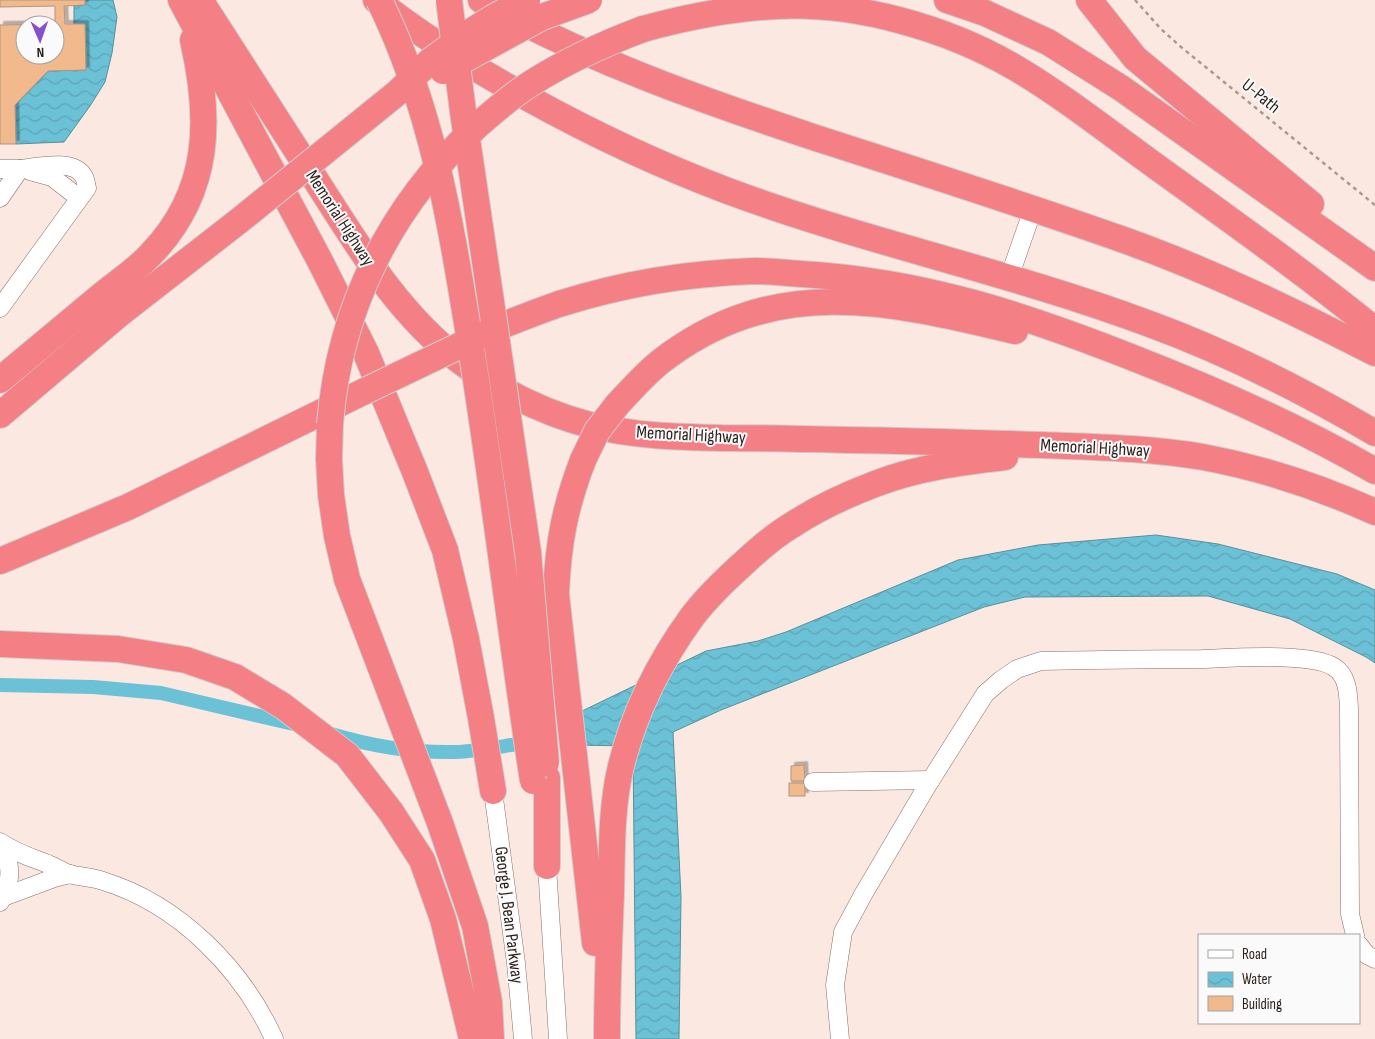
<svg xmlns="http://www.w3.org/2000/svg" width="1375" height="1039" viewBox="0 0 1375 1039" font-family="'Sofia Sans Condensed',sans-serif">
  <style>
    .water { fill: url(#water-waves); stroke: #57909d }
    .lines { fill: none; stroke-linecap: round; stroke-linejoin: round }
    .canal { stroke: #6bc1d6; stroke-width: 14 }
    .building { fill: #f2ba8c; stroke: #ac9583; fill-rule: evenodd; filter: url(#shadow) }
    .minor-casing { stroke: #8b7065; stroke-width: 19 }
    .highway-casing { stroke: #d0cecc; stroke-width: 28 }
    .path { stroke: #a89992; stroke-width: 2.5; stroke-dasharray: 4 4; stroke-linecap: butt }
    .minor { stroke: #fff; stroke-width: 18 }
    .highway { stroke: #f47f85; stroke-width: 26 }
    .highway-bridge-casing { stroke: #d0cecc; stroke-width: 28; stroke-linecap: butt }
    .highway-bridge { stroke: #f47f85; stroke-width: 26 }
    .labels { text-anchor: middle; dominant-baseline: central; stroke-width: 4; stroke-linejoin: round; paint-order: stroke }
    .street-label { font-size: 18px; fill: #291e19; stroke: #fafafa }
  </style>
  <defs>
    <pattern id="water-waves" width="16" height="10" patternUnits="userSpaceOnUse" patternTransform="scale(1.25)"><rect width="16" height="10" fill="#6bc1d6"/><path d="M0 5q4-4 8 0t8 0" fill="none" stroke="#5da5b7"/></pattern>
    <filter id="shadow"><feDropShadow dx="3.5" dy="-3.5" stdDeviation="0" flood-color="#0004"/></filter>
  </defs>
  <rect width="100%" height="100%" fill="#fbe9e1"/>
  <!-- water -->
  <g class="water">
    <polygon points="85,0 113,0 117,17 112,53 105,82 90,106 64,142 16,144 15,105 48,71 86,70 85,24 74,24 74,6 85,5"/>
    <polygon points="1156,535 1218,544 1337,574 1375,590 1375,663 1366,657 1290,619 1208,596 1025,597 984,607 721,710 673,732 681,897 679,1039 636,1039 633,746 572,745 578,713 706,651 758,641 786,632 958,560 1038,545"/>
  </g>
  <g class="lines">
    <!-- canal -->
    <g class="canal">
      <polyline points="0,685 93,687 161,693 298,725"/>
      <path d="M331 734C371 746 413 753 455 752 481 751 507 745 532 742"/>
    </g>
  </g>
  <!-- building -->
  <g class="building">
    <path d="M0 0H85V5L64 6 65 24H85L86 70 48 71 15 105 16 144H0V25L55 24V6L0 7ZM25 25H55V55H25Z"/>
    <polygon points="804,765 805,781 791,781 791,766"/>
    <rect x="789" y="783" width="16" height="13"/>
  </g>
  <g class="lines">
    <!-- minor casing -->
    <g class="minor-casing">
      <g id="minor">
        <polyline points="0,169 20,169 0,198"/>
        <polyline points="30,171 52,177 79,198"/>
        <polyline points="1009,278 1033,209"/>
        <path d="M0 308 87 188C86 185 86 180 84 177 75 158 37 167 20 169"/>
        <polyline points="813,782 931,780"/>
        <polyline points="493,791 516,963 523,1039"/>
        <path d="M0 842C16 853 30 857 48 864 55 867 62 871 69 874 80 877 92 877 103 881 178 904 242 968 274 1039"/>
        <path d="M0 844C13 865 12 881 0 902"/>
        <polyline points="547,866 558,1039"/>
        <polyline points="3,897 54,878 70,874"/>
        <polyline points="1359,945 1367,955 1375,959"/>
        <path d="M840 1039 835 985 843 932 864 893 927 786 985 694 1001 680 1017 669 1041 661C1094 660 1148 659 1202 659 1231 658 1311 652 1334 667 1348 676 1348 693 1349 708L1350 914 1355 935"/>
      </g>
    </g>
    <!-- highway casing -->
    <g class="highway-casing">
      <g id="highway">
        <polyline points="181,0 320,261 366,353 415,472 445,550 466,639 481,718 493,791"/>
        <path d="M200 0C239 61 278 121 317 182 358 246 398 314 460 361 498 390 544 413 590 425 633 436 678 437 722 438 764 438 806 439 848 440 913 441 978 443 1043 445 1096 447 1150 448 1203 457 1262 468 1320 487 1375 512"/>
        <path d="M376 0C424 38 475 69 528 98 593 134 659 165 728 191 865 242 1010 272 1147 323 1227 352 1302 390 1375 433"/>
        <path d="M481 0C587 60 701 100 816 138 919 171 1022 204 1124 240 1211 271 1293 311 1375 353"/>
        <polyline points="947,0 985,13 1048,42 1121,88 1375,268"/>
        <polyline points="1089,0 1135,58 1311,204"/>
        <path d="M643 29C687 17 732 8 778 6 856 2 947 28 1014 67 1065 97 1112 135 1161 170 1233 222 1306 274 1375 330"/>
        <path d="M498 327C519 319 539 311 559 304 622 284 689 273 755 271 770 271 786 273 801 274 922 281 1025 315 1136 359 1218 391 1299 427 1375 471"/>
        <path d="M0 380C34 352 68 323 102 295 119 281 138 269 152 253 211 191 211 119 193 40"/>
        <path d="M617 405C631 390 644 375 660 362 773 274 887 300 1015 331"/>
        <polyline points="0,415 118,315 240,220"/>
        <polyline points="330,424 329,459 331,495 337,536 347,579 440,823 475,926 489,1002 491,1039"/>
        <path d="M583 460C565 507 558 543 556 594L595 943"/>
        <polyline points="0,561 128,507 365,391"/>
        <polyline points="0,644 118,649 186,660 235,677 283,706 347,755 391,812 422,860 443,919 472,1039"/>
        <polyline points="547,866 547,778"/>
        <path d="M607 1039C607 991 609 942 611 894 612 851 611 807 621 766 634 713 660 661 692 617 707 597 726 579 745 562 759 549 775 535 792 525 818 508 846 495 875 484 916 468 961 462 1005 457"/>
      </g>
    </g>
    <!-- path -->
    <polyline class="path" points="1135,0 1161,29 1181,47 1375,205"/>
    <!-- minor -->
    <use href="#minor" class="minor"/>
    <!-- highway -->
    <use href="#highway" class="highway"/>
    <!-- highway-bridge casing -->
    <g class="highway-bridge-casing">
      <g id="highway-bridge">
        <path d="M379 0C434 112 451 226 471 348 494 492 511 637 533 781"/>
        <polyline points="449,0 463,112 528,552 546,763"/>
        <polyline points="443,71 542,17 589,0"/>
        <polyline points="240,220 397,93 430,61 467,34 494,17 527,0"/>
        <polyline points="365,391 484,334"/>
        <path d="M330 424C339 308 391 205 477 126 494 111 511 96 530 84 566 61 603 44 643 29"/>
        <polyline points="583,460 597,431 617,405"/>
      </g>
    </g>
    <!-- highway-bridge -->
    <use href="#highway-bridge" class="highway-bridge"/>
  </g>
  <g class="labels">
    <!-- street labels -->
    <g class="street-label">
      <text transform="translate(1261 96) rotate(39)">U-Path</text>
      <text transform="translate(340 218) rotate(57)">Memorial Highway</text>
      <text transform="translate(691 435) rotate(3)">Memorial Highway</text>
      <text transform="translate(1095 448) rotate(3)">Memorial Highway</text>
      <text transform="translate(509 915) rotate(83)">George J. Bean Parkway</text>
    </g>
  </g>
  <!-- legend -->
  <rect x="1198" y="934" width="162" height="90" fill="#fafafa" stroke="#a6a2a0"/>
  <rect x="1208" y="950" width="25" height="8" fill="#ffffff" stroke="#a6a2a0"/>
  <text x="1242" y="959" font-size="15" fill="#291e19">Road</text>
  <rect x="1208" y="972" width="25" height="15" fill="url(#water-waves)" stroke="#a6a2a0"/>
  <text x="1242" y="984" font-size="15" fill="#291e19">Water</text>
  <rect x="1208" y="996" width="25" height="15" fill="#f2ba8c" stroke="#a6a2a0"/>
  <text x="1242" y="1009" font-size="15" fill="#291e19">Building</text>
  <!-- north arrow -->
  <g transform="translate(40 40) rotate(178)"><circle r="24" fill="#fafafa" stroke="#a6a2a0"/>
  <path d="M0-4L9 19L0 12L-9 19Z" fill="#8850c7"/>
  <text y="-8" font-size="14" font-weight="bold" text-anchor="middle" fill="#291e19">N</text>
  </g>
</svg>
